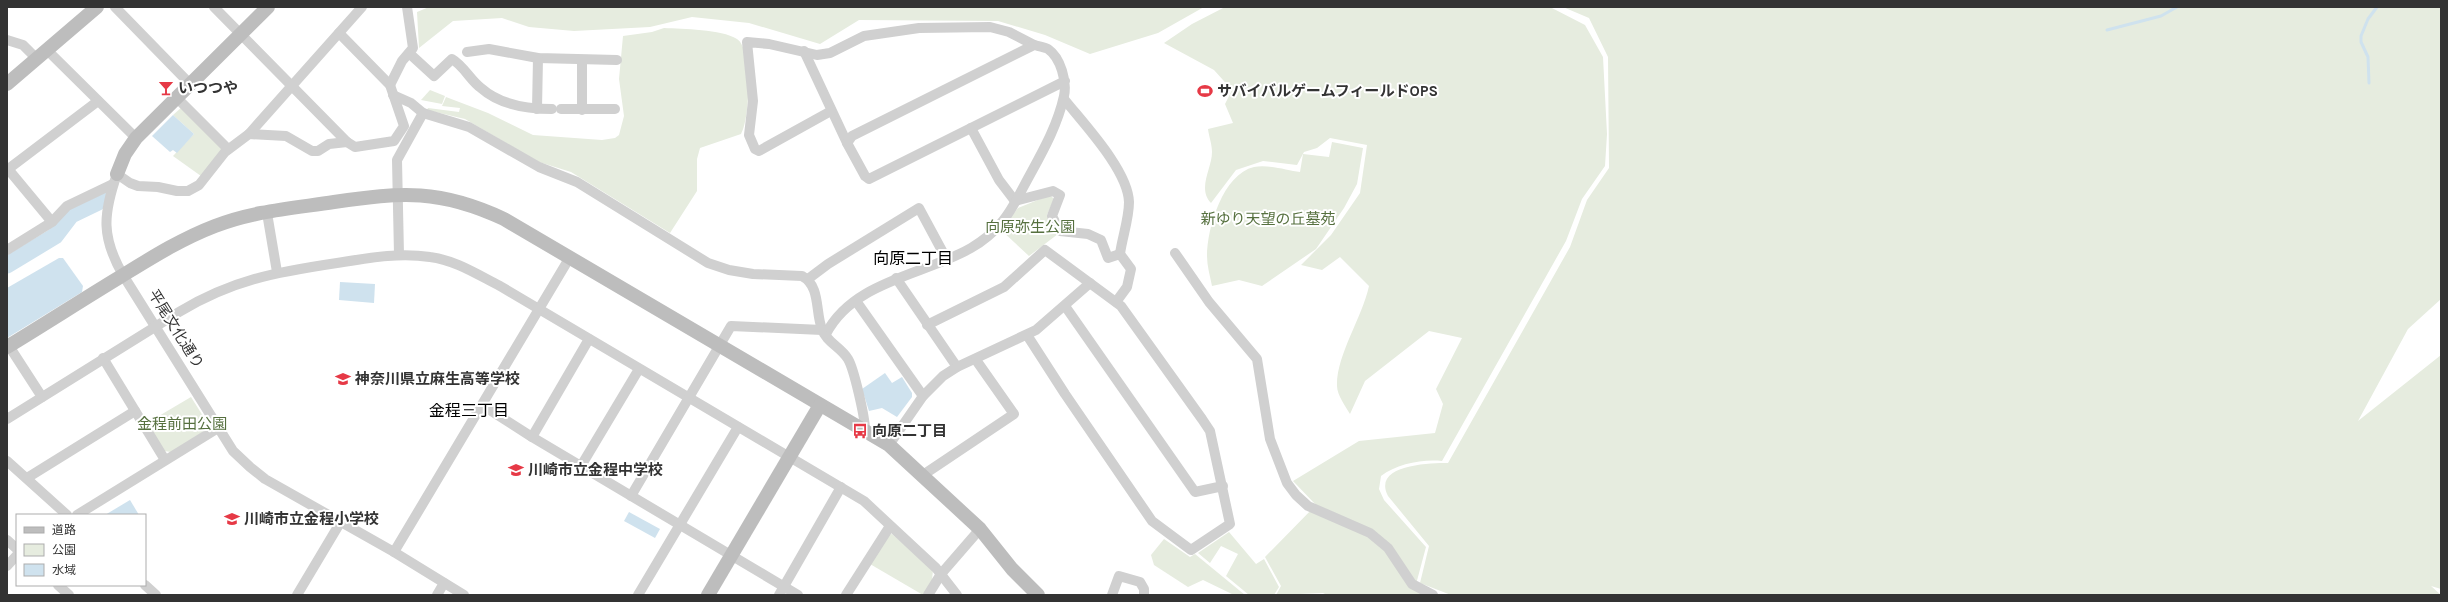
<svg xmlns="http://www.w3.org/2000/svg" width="2448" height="602" viewBox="0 0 2448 602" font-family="Karla,'Noto Sans JP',sans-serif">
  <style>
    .green { fill: #e6ecdf }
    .water { fill: #cfe2ee }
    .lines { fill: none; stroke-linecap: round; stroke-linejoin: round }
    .stream { stroke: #cfe2ee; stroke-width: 3 }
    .river { stroke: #cfe2ee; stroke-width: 17 }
    .street { stroke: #d0d0d0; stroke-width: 10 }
    .secondary { stroke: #bdbdbd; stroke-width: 14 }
    .labels { text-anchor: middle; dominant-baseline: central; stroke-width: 4; stroke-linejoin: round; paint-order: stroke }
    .poi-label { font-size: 15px; font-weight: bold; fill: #333; stroke: #fff; text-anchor: start }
    .park-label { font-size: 15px; fill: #56703f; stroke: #fff }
    .street-label { font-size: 15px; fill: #333; stroke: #fff }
    .neighbourhood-label { font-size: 16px; fill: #000; stroke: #fff }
  </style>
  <rect width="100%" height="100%" fill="#fff"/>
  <!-- green -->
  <g class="green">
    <polygon points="429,7 1204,7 1158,33 1090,54 1045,35 998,21 859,20 820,44 749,23 692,17 650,27 574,31 529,27 502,18 453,21 419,48 417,12"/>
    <path d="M1225 7H1550L1585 25 1603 57 1607 134 1605 166 1582 199 1566 241 1442 461C1422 459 1397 464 1381 476L1379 489 1384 500 1426 547 1415 588 1425 595H1327L1323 593 1276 595 1281 586 1265 557 1316 505 1293 481 1359 441 1435 433 1443 404 1436 389 1462 338 1429 331 1365 381 1350 414C1346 407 1337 395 1337 386 1336 356 1362 318 1369 286L1340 257 1322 270 1301 265 1331 235 1360 193 1367 145 1330 138 1317 148 1304 152 1297 165 1263 161 1236 170 1211 203C1197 188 1212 169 1212 152 1212 144 1209 137 1208 129L1233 123 1225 104 1232 90 1214 70 1164 43 1192 24Z"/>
    <path d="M1563 7H2441V299L2408 329 2358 421 2441 355V589L2431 586 2441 595H1451L1420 583 1429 546 1388 496C1372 465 1428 463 1448 463L1570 247 1587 200 1609 168 1608 57 1589 18Z"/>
    <path d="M664 28C683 29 721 29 737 39 753 49 750 119 741 134L700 148 697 159V191L670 233 571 172 539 162 465 119 427 110 428 108 459 112 460 108 442 106 446 97 488 113 533 135 602 140 615 138 619 135 624 116 619 79 623 36 652 32Z"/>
    <polygon points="430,90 445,96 442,104 421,100"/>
    <polygon points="182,107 224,148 201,176 173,156 194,134 173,115"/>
    <path d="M1332 142 1363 148 1357 184 1344 208 1316 249 1262 286 1239 280 1212 286C1210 276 1207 266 1207 256 1207 228 1223 174 1254 167 1267 164 1287 170 1300 172L1303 154 1329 157Z"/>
    <polygon points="1050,195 1054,199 1047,215 1058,234 1029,256 1001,230 1018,208"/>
    <polygon points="191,397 208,424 206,430 171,452 164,451 147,423"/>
    <polygon points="1229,532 1256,564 1264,559 1279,587 1274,595 1249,595 1226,576 1238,554 1221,546 1210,563 1198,553"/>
    <polygon points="892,534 933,570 932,580 923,595 870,564 887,535"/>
    <polygon points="1164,539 1190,557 1195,554 1245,595 1234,595 1203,580 1188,587 1154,565 1151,555"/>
  </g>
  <!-- water -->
  <g class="water">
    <polygon points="173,115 194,134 177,153 173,150 170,152 152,136"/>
    <polygon points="59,258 63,258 83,286 82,292 7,338 7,288"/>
    <polygon points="340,282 375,284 374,303 339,300"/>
    <polygon points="885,373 892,383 902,377 912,393 912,397 897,417 882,408 869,411 862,389"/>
    <polygon points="130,500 139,515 105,515"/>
    <polygon points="629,512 660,529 655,538 624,521"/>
  </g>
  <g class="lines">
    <!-- stream -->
    <g class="stream">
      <polyline points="2107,30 2161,16 2177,7"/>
      <polyline points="2369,83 2368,57 2361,42 2361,36 2368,19 2377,7"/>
    </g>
    <!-- river -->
    <polyline class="river" points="7,265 55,236 71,215 98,202 101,196"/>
    <!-- street -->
    <g class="street">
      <polyline points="115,7 191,85"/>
      <polyline points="214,7 347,142 355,147 394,141 404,126 390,85 339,33"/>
      <path d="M362 7 249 134 225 152 199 185 188 191H177L158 187 138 186 130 183 117 174C103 214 101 237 123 275L233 451 250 467 265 479 394 552 464 595"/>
      <polyline points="7,40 23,45 37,59"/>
      <polyline points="47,50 136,138"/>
      <polyline points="804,51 847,143"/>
      <polyline points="467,52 489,49 538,58 617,60"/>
      <path d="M410 54 434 76 452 59C464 66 470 80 481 88 500 105 527 109 552 109"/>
      <polyline points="582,61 582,110"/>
      <polyline points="390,85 402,61 413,48 407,7"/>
      <path d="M393 95 411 103 423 113 469 127 539 167 577 182 708 263 729 270 753 274 802 276C821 286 815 312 822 329 826 342 841 347 848 359 854 369 865 417 865 430"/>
      <polyline points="177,98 228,149"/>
      <path d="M1064 99C1083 123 1128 170 1129 202 1129 219 1122 238 1120 254L1131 269 1127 287 1116 302"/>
      <polyline points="537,109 538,58"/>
      <polyline points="561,109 615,109"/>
      <polyline points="831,111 759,151 755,149 749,135 753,101 747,42 769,44 817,55 830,53 864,36 919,28 990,27 1009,32 1034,45"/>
      <polyline points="971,128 999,180 1015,201 1053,191 1060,195 1052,216 1060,231 1088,234 1101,240 1108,258 1120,254"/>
      <polyline points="249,134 286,136 312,151 318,151 329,144 347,142"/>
      <polyline points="8,169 52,222"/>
      <polyline points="7,170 98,101"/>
      <polyline points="267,213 277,272"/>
      <polyline points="7,250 52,222 67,206 113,184"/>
      <polyline points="1175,253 1209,302 1257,359 1270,439 1287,483 1296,495 1308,506 1370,533 1388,548 1412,584 1433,595"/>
      <polyline points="399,255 397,160 423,113"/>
      <polyline points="896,278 957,367"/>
      <polyline points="808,279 828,264 919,208 947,260"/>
      <polyline points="856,301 923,396"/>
      <polyline points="1065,306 1195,492 1223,486"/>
      <polyline points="927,325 1004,287 1045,250 1121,306 1202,419 1210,431 1230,524 1191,550 1152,521 1065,394 1027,335"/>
      <path d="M826 334C853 281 924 275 971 248 983 241 992 234 1001 223 1011 212 1018 197 1025 184 1040 156 1057 128 1064 96 1067 82 1061 58 1048 49 1045 47 1038 46 1034 45L852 136 847 143 865 176 869 179 1065 81"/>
      <polyline points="9,346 42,397"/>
      <polyline points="103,358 165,460"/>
      <polyline points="482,405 532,437 798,595"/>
      <path d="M7 419 179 312C232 280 276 272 337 263 368 258 399 252 430 257 455 260 478 275 500 286L864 501 936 568 957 595"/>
      <polyline points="532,437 589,339"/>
      <polyline points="889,445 923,396 943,376 957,367 1036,330 1090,283"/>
      <polyline points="7,461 67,515"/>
      <polyline points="581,466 639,369"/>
      <polyline points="923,475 1014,414 976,360"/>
      <polyline points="27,478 135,411"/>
      <polyline points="631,496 731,326 822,330"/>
      <polyline points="77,515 218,428"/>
      <polyline points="7,540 17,549"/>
      <polyline points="394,552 570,257"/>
      <polyline points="7,566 17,555"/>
      <polyline points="58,585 69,595"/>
      <polyline points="145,585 156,595"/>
      <polyline points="297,595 340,523"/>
      <polyline points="437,595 444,583"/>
      <polyline points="638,595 738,427"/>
      <polyline points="779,595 841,487"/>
      <polyline points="846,595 890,526"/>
      <polyline points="928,595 941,574 980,529"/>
      <polyline points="1112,595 1119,576 1140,582 1144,589 1144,595"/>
    </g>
    <!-- secondary -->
    <g class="secondary">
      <polyline points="7,84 97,7"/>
      <polyline points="117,174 125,154 136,138 268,7"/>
      <path d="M7 347C45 324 82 300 120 277 151 258 181 239 215 226 253 211 295 208 334 202 402 192 440 189 504 219L889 445 980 529 1012 569 1038 595"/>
      <polyline points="708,595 820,405"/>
    </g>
  </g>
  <!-- icons -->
  <defs>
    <g id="bar-bare" transform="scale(1.2)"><path d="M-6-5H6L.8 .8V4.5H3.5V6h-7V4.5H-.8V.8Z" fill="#e63946" stroke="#fff" stroke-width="2.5" paint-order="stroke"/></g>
    <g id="stadium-bare" transform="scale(1.2)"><path d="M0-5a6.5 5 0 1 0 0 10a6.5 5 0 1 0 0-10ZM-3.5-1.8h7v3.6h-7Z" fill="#e63946" stroke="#fff" stroke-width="2.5" paint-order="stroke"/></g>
    <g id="school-bare" transform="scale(1.2)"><path d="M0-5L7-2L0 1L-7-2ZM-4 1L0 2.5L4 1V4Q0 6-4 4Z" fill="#e63946" stroke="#fff" stroke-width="2.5" paint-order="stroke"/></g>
    <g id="bus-bare" transform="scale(1.2)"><path d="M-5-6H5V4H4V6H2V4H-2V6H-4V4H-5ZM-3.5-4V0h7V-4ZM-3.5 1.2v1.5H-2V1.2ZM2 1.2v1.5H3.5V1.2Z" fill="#e63946" stroke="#fff" stroke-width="2.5" paint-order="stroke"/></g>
  </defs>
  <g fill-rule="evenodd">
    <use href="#bar-bare" x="166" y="88"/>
    <use href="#stadium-bare" x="1205" y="91"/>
    <use href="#school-bare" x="343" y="379"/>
    <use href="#bus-bare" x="860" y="431"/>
    <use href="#school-bare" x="516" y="470"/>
    <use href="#school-bare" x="232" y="519"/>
  </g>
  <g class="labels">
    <!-- poi labels -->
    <g class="poi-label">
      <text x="178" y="88">いつつや</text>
      <text x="1217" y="91">サバイバルゲームフィールドOPS</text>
      <text x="355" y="379">神奈川県立麻生高等学校</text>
      <text x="872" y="431">向原二丁目</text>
      <text x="528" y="470">川崎市立金程中学校</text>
      <text x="244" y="519">川崎市立金程小学校</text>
    </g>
    <!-- park labels -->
    <g class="park-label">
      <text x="1268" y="219">新ゆり天望の丘墓苑</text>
      <text x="1030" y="227">向原弥生公園</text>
      <text x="182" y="424">金程前田公園</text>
    </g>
    <!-- street labels -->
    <g class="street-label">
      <text transform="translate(176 329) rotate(58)">平尾文化通り</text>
    </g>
    <!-- neighbourhood labels -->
    <g class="neighbourhood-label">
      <text x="913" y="258">向原二丁目</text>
      <text x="469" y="410">金程三丁目</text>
    </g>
  </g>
  <!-- border -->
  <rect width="2448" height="602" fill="none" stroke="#333333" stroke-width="16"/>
  <!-- legend -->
  <rect x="16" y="514" width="130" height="72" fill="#ffffff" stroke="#adadad"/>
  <rect x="24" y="527" width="20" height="6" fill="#bdbdbd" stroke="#adadad"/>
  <text x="52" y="534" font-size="12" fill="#333333">道路</text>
  <rect x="24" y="544" width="20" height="12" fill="#e6ecdf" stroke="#adadad"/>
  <text x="52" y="554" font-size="12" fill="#333333">公園</text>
  <rect x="24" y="564" width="20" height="12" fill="#cfe2ee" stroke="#adadad"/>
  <text x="52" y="574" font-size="12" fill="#333333">水域</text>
</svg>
